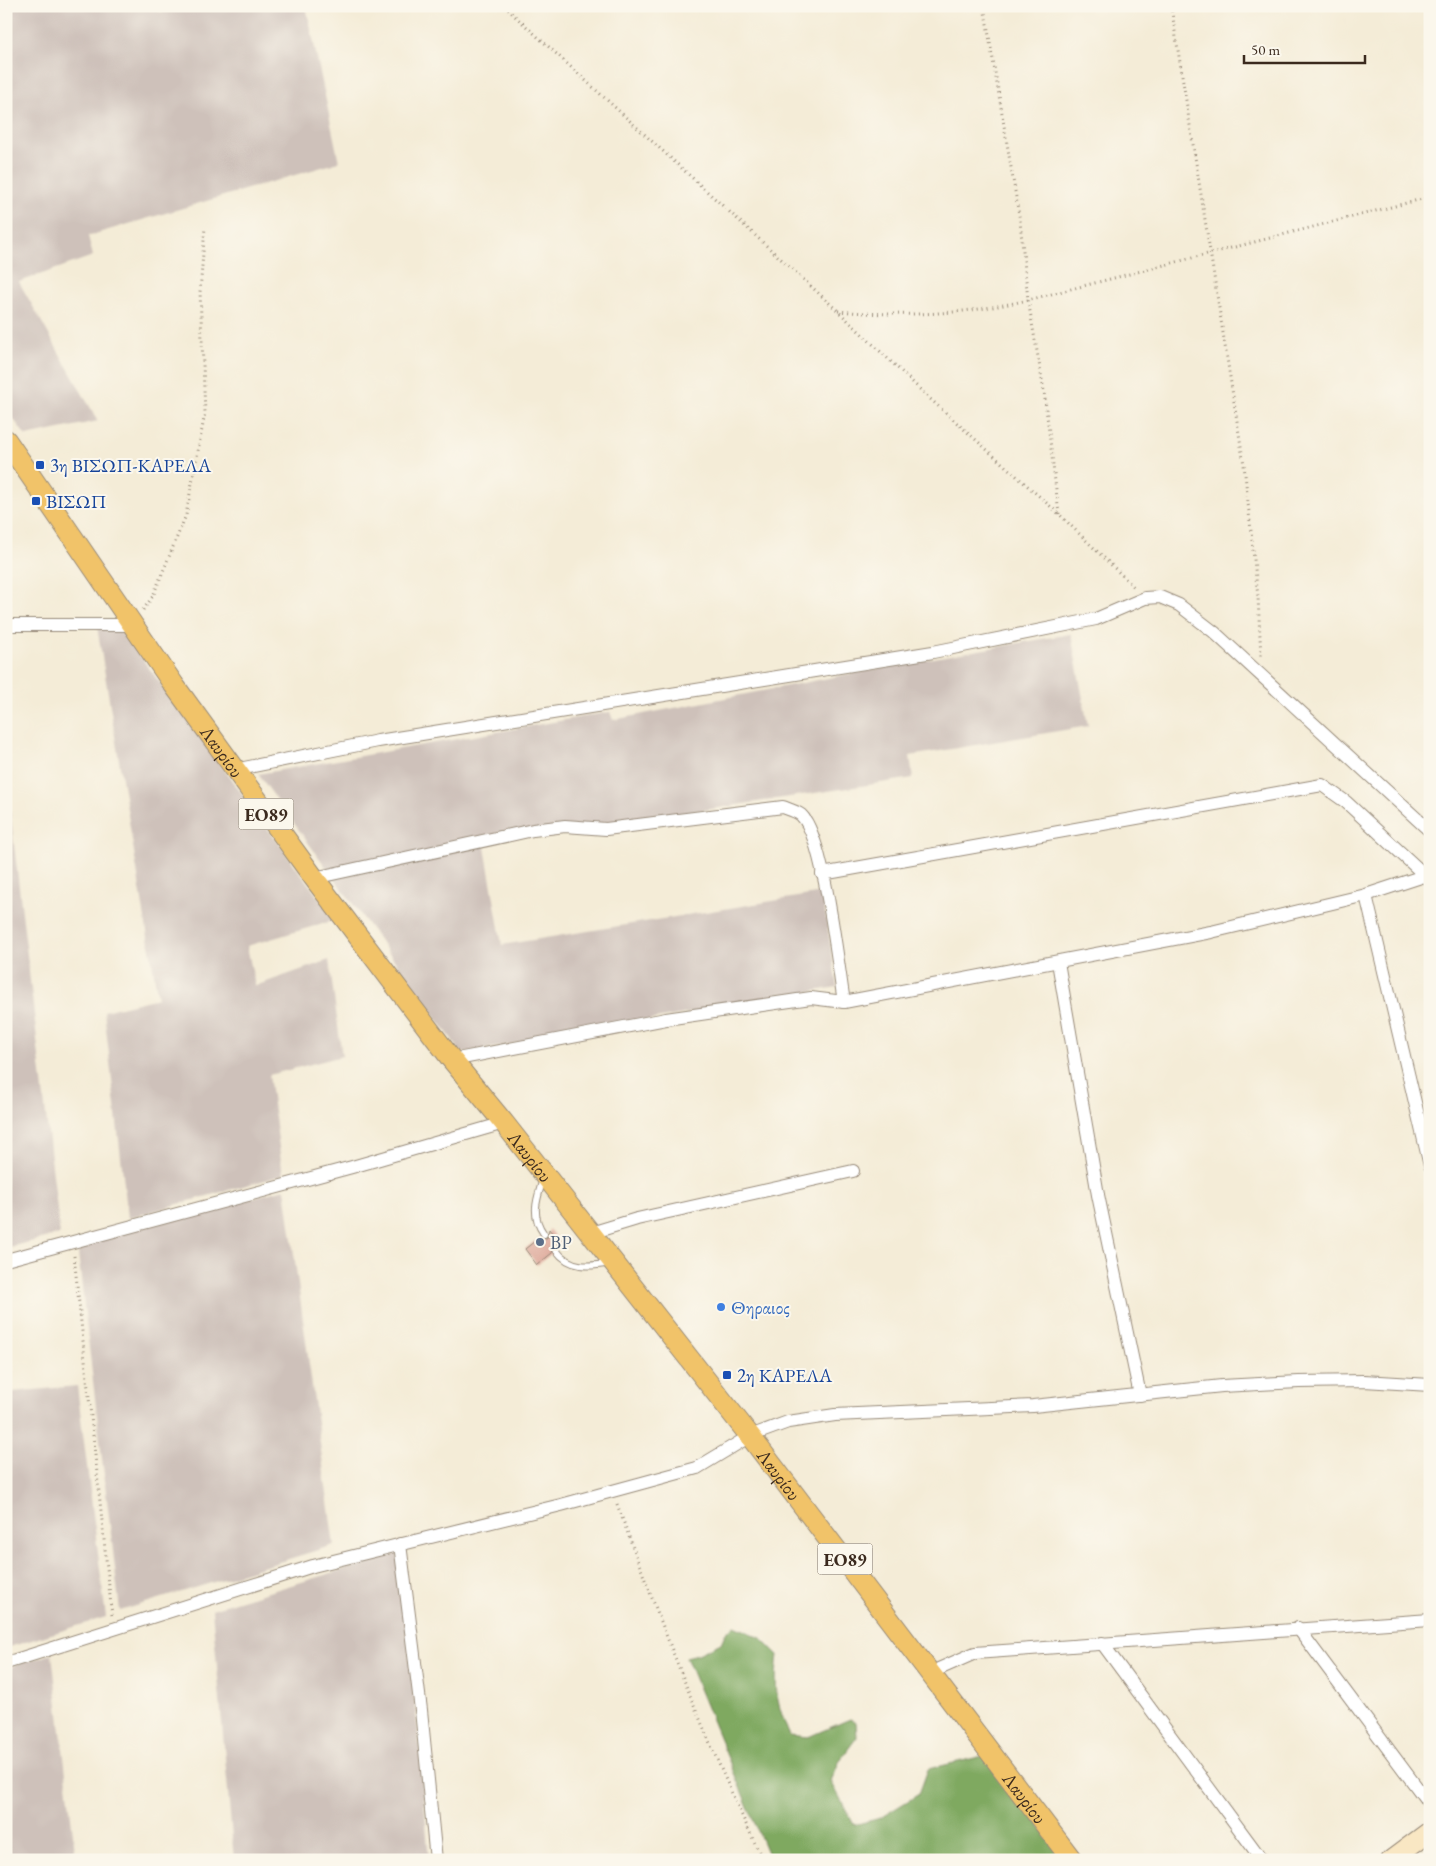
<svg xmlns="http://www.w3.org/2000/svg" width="1436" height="1866" viewBox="0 0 1436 1866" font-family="'EB Garamond',serif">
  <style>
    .industrial { fill: #cec1ba }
    .forest { fill: #7fa961; stroke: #5d6a40 }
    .building { fill: #e1b1a3 }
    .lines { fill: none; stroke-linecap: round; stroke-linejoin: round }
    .lane-casing { stroke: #988b7a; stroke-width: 8 }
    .street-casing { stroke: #988b7a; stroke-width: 14 }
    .secondary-casing { stroke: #988b7a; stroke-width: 21 }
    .primary-casing { stroke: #988b7a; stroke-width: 22 }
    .path { stroke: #988b7a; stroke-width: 3; stroke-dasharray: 1 4; stroke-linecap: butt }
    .lane { stroke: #fff; stroke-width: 6 }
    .street { stroke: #fff; stroke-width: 12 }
    .secondary { stroke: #f9e7c3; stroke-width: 19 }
    .primary { stroke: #f1c369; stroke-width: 20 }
    .transit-dot { fill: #1a4fb4; stroke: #fbf7ec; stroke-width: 2 }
    .service-dot { fill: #5c6f8a; stroke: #fbf7ec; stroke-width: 2 }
    .shop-dot { fill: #3f7fe0; stroke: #fbf7ec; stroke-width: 2 }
    .labels { text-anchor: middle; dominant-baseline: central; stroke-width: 4; stroke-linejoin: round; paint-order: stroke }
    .shield { fill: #fbf7ec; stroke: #75685c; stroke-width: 1 }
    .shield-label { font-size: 18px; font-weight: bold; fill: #3b2a1e }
    .transit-label { font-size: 19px; fill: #164399; stroke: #fbf7ec; text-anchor: start }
    .street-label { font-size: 19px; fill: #3b2a1e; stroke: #fbf7ec }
    .service-label { font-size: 19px; fill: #4e5e75; stroke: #fbf7ec; text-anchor: start }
    .shop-label { font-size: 19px; fill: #366cbe; stroke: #fbf7ec; text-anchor: start }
  </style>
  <rect width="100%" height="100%" fill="#fbf7ec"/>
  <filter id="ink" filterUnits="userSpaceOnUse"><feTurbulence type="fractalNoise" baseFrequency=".02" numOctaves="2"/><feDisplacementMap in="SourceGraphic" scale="10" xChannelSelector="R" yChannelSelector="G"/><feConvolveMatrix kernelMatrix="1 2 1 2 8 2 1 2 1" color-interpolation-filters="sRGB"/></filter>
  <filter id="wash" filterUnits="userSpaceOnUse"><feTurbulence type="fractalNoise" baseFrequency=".0096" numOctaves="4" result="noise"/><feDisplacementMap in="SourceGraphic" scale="20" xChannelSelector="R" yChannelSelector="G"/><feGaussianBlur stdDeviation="1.12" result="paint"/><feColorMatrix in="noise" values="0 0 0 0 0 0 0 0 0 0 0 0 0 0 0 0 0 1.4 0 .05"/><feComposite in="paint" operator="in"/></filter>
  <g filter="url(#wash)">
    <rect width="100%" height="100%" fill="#f4ecd7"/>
    <!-- industrial -->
    <g class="industrial">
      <polygon points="6,6 158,6 160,12 171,6 306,6 339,162 88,236 93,256 19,282 98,421 26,436 6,409"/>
      <polygon points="97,626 118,626 335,920 247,946 255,986 329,960 342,1056 269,1075 283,1175 128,1218 104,1011 158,998"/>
      <polygon points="1071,634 1088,726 910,756 913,778 606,825 483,836 502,945 822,893 837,987 462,1053 258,774 610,712 613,720 900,664"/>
      <polygon points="6,777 60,1234 6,1248"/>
      <polygon points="285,1189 334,1545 120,1611 78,1253 88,1242"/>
      <polygon points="6,1344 12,1392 77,1386 106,1617 6,1648"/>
      <polygon points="398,1553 419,1741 429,1860 234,1860 212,1609"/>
      <polygon points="52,1654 76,1860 6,1860 6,1668"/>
    </g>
    <!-- forest -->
    <path class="forest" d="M734 1626 761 1638 778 1655C774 1689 776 1703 790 1735L808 1737 850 1719 856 1722 857 1737 840 1760 831 1781 854 1825 880 1818 919 1794 928 1769 983 1756 1067 1860H770L686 1657 698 1654 721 1643 725 1634Z"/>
    <g id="blocks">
      <!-- building -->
      <polygon class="building" points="549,1229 562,1245 553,1246 552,1253 537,1265 525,1249 540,1237 547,1238"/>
    </g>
  </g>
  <g filter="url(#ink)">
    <use href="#blocks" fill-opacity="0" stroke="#988b7a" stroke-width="1"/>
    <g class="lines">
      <!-- lane casing -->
      <g class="lane-casing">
        <g id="lane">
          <path d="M543 1179C537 1199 530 1215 544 1234"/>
          <path d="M556 1250C570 1269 589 1267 610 1263"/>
        </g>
      </g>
      <!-- street casing -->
      <g class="street-casing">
        <g id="street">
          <polyline points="6,625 133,625"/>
          <polyline points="234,770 378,741 933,652 1096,619 1145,598 1160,597 1179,605 1214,632 1430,831"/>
          <polyline points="822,874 1322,785 1346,802 1430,880"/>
          <path d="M314 878 533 830 565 826 606 829 783 807C788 809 796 811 801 815 824 836 838 966 844 1002"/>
          <polyline points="1366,895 1430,1166"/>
          <polyline points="1058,962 1098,1195 1140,1395"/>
          <polyline points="452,1060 666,1019 811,998 844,1002 1211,932 1366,895 1430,874"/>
          <polyline points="591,1233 637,1219 853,1171"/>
          <polyline points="6,1260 352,1167 504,1123"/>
          <polyline points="400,1544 421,1710 436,1860"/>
          <polyline points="1298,1628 1430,1805"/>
          <polyline points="1102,1643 1262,1860"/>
          <polyline points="6,1663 313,1566 561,1505 697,1468 750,1436 788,1422 835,1415 1033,1406 1222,1386 1299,1382 1364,1381 1430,1385"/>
          <polyline points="932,1672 975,1653 1430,1620"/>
        </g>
      </g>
      <!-- secondary casing -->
      <g class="secondary-casing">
        <polyline id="secondary" points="1391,1860 1430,1831"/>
      </g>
      <!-- primary casing -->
      <g class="primary-casing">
        <g id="primary">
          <path id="s1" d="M6 440 174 685 314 878 452 1060 504 1123 750 1436 1072 1860"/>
        </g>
      </g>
      <!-- path -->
      <g class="path">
        <polyline points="504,6 838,311 928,397 1059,514 1136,589"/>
        <polyline points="1171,6 1244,465 1258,597 1261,657"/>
        <path d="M838 311C906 317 961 315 1028 300L1020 221 984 6"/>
        <polyline points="1059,514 1044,391 1028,300 1430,197"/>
        <polyline points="143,610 153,596 186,515 205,413 200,292 205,227"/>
        <polyline points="74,1256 112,1615"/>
        <path d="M617 1504C661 1624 707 1745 763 1860"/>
      </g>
      <!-- lane -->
      <use href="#lane" class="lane"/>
      <!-- street -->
      <use href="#street" class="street"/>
      <!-- secondary -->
      <use href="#secondary" class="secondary"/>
      <!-- primary -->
      <use href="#primary" class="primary"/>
    </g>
  </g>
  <!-- markers -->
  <g class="transit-dot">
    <rect x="35" y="460" width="10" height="10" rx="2.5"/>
    <rect x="31" y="496" width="10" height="10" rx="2.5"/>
    <rect x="722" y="1370" width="10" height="10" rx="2.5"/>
  </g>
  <circle class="service-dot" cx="540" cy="1242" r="5"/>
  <circle class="shop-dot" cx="721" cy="1307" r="5"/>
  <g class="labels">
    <!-- shield labels -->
    <g class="shield">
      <rect x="238.5" y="798.5" width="55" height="31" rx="4"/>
      <rect x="817.5" y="1543.5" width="55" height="31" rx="4"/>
    </g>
    <g class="shield-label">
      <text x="266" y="814">ΕΟ89</text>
      <text x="845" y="1559">ΕΟ89</text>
    </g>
    <!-- transit labels -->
    <g class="transit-label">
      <text x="50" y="465">3η ΒΙΣΩΠ-ΚΑΡΕΛΑ</text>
      <text x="46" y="501">ΒΙΣΩΠ</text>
      <text x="737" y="1375">2η ΚΑΡΕΛΑ</text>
    </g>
    <!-- street labels -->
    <g class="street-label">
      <text stroke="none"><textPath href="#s1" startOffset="379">Λαυρίου</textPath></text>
      <text stroke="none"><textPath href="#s1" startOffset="888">Λαυρίου</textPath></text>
      <text stroke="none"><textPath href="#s1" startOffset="1292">Λαυρίου</textPath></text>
      <text stroke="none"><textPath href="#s1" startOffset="1698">Λαυρίου</textPath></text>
    </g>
    <!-- service labels -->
    <g class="service-label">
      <text x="550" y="1242">BP</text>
    </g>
    <!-- shop labels -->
    <g class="shop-label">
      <text x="731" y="1307">Θηραιος</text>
    </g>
  </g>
  <!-- margin -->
  <rect width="1436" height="1866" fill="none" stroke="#fbf7ec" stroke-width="25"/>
  <!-- scale -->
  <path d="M1244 55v8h121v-8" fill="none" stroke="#3b2a1e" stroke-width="2.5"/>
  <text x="1251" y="55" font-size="15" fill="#3b2a1e" stroke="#fbf7ec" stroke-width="4" paint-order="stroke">50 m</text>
</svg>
